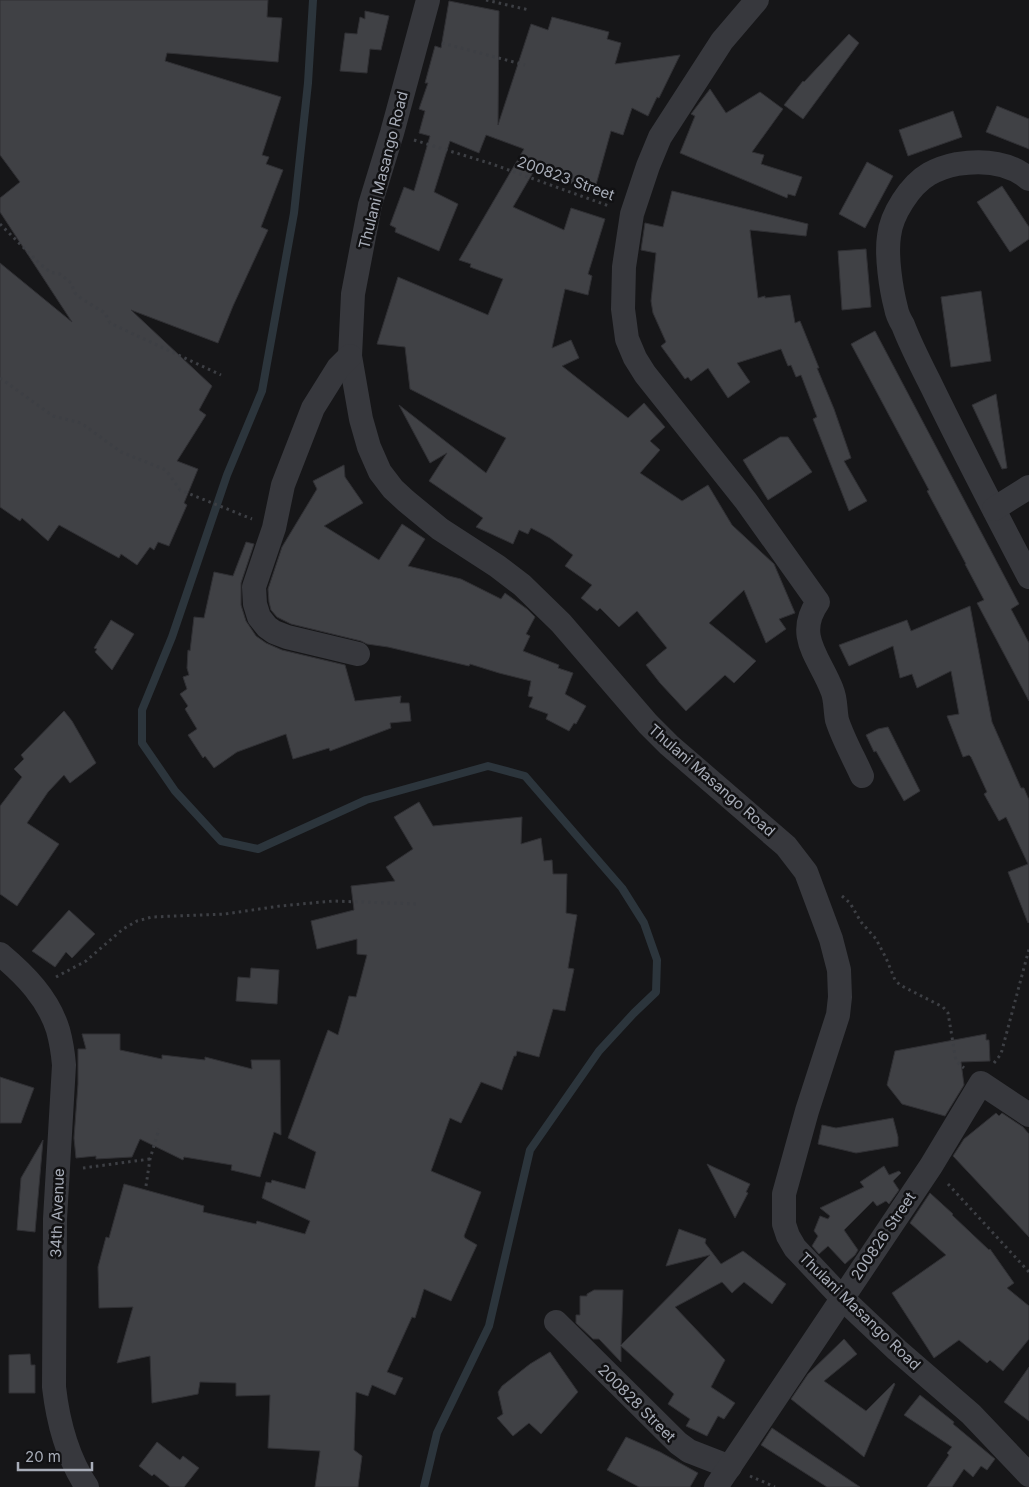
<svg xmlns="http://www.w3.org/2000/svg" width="1029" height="1487" viewBox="0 0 1029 1487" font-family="Inter,sans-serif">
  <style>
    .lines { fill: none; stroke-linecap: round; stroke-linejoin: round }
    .stream { stroke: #2c353c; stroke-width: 8 }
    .building { fill: #404145; stroke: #303034 }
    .path { stroke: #3d3f44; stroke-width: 3; stroke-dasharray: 2.5 4; stroke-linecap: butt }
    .minor { stroke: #37383d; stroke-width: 24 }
    .labels { text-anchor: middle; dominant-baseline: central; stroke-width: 5; stroke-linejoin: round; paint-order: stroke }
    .street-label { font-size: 15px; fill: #a8adb8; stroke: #111113 }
  </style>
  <rect width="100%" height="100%" fill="#161618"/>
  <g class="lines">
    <!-- stream -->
    <polyline class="stream" points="313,0 308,83 294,213 262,391 227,475 172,637 142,710 142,743 175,791 221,841 258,849 366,800 488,766 525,776 622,888 644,923 657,960 656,992 634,1013 599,1051 530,1150 489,1326 437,1433 424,1487"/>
  </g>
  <!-- building -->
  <g class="building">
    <polygon points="0,0 268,0 267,17 282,18 278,62 167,53 165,61 281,97 262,155 269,157 266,164 283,170 261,227 268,230 233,306 218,343 131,310 212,386 199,410 206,415 177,461 198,469 184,503 187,505 169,546 158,542 154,550 150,547 137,565 121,554 119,558 59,525 48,541 22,518 20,521 0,507 0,263 72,322 0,212 0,198 20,182 0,155"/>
    <polygon points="449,1 499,11 498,125 531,24 548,30 552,17 609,32 607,39 621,43 615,64 680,55 659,98 657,97 648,116 632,108 623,135 611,131 594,192 535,169 513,207 564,230 571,208 605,219 588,274 592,276 588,295 565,289 552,348 571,340 579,358 562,366 628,418 644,403 665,427 650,441 660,450 640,473 682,501 708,485 732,525 774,564 795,613 779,619 786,629 766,643 744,590 709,623 756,661 734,683 725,675 686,711 660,683 646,665 667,648 637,611 619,627 600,608 597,611 581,598 592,585 565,566 573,555 550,538 531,528 528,534 519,530 513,544 476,527 483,518 429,481 447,453 430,463 399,405 486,473 506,438 410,389 405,347 377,344 398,277 488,315 503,279 470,267 471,264 459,260 524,149 486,135 479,153 450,141 434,192 458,204 439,251 395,232 396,228 390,225 404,187 414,191 430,136 419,133 425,111 419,109 428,83 425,83 435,46 441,48"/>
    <polygon points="365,11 389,16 381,50 370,49 367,73 340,71 345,33 357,34 360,17 365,19"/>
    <polygon points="849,34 859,43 803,119 784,105 803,81 804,82"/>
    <polygon points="710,89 726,113 760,92 783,109 752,152 764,155 761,164 802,177 795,196 788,194 787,198 680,153 695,116 691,114"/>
    <polygon points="997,106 1029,119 1029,149 986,132"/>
    <polygon points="953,111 962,137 908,156 899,130"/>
    <polygon points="867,162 893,176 865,228 839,214"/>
    <polygon points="1002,186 1029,227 1029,239 1010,252 977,202"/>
    <polygon points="672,191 808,224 806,236 750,230 758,298 765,296 765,298 790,295 795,323 800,321 819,368 817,368 834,409 851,458 844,461 867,501 849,511 813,419 817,417 801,375 796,377 791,365 788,366 781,349 737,363 750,382 728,398 708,368 691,381 688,377 685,379 661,346 666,342 653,313 651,301 656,253 641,250 645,223 663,227"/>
    <polygon points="866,249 871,307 842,310 838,251"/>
    <polygon points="981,291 991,361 951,367 941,297"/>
    <polygon points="875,331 1019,604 1011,609 1029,643 1029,701 977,603 984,600 965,564 966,564 927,491 929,490 851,344"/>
    <polygon points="996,394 1007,468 1002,469 972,405"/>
    <polygon points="780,437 788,437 812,472 768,500 743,460"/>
    <polygon points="344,465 345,477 363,503 324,526 379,560 402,524 425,539 408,566 461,579 501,599 505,593 527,609 535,617 526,634 530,636 523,651 559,665 558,668 573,673 565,694 586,706 576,724 574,723 569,731 546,719 548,714 529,707 533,697 528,696 531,681 499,673 470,664 469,666 388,647 367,644 361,641 291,624 277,617 271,610 269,602 268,589 282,547 317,489 313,481"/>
    <polygon points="246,542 254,544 241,583 241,605 246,621 256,636 266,643 282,650 345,665 355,701 401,696 400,703 409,703 411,721 390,723 391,728 330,751 329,748 293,759 286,734 237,752 214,768 205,756 203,758 188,735 197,729 185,709 188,706 180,694 187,689 183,677 189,675 187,668 188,650 190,651 194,617 204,618 214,572 233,576"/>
    <polygon points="970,606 992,722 1021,788 1024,788 1029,800 1029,922 1028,923 1008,872 1028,864 1006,817 999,821 984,794 987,792 971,757 969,755 963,757 947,716 959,714 951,671 917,688 912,674 900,678 893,646 849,666 839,645 907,620 911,631"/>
    <polygon points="111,620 134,634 112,670 95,652 97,649 94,648"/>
    <polygon points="64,711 72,721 96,763 70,783 64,775 48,792 27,823 59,844 17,906 0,894 0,806 22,777 14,769 24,759 21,755"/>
    <polygon points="888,727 920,791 904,801 876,751 874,752 866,735 878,729"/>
    <polygon points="419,802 433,826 522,817 521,844 541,838 544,861 552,860 553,874 567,874 566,913 577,915 568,968 574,969 565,1011 553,1009 539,1057 517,1051 516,1056 514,1056 502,1090 481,1082 461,1123 450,1118 431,1171 481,1192 464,1236 465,1238 477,1245 451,1301 424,1289 415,1318 412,1317 387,1372 403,1378 395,1395 372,1385 368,1396 356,1392 354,1450 362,1456 358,1487 315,1487 320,1451 268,1448 270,1395 236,1396 236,1383 200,1382 198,1394 152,1403 150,1356 117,1363 133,1307 99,1308 98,1267 106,1237 109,1238 124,1184 204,1206 203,1212 256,1224 257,1221 305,1234 310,1221 262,1198 266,1182 271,1183 272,1180 305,1189 316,1152 288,1138 328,1030 338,1035 349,996 356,997 367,955 357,954 357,939 317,949 311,921 354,910 351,886 395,881 386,867 413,849 394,817"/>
    <polygon points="69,910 95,934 72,958 66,952 55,967 32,951"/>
    <polygon points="251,968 279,970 277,1004 236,1001 238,977 250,978"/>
    <polygon points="82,1034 120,1034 120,1050 162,1059 162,1055 205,1060 205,1057 252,1069 251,1060 280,1060 281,1135 274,1132 260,1177 231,1170 232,1165 184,1157 183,1160 140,1139 132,1157 96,1159 96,1156 76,1158 74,1138 78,1084 78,1049 86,1049"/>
    <polygon points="986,1034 986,1040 989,1040 990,1061 961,1062 964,1085 945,1116 902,1104 887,1085 895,1051"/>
    <polygon points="0,1077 34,1088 21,1123 0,1123"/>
    <polygon points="996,1113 999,1116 1002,1113 1023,1127 1029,1134 1029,1237 953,1156 964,1139"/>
    <polygon points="893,1118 898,1137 898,1146 856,1153 818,1144 822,1125 836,1128"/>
    <polygon points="43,1140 35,1232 17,1230 21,1178"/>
    <polygon points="707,1164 750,1184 746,1192 748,1193 735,1218"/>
    <polygon points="884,1166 889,1175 899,1171 901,1173 893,1181 899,1190 889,1204 886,1201 877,1206 873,1201 844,1230 858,1250 855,1255 845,1264 828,1246 819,1254 812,1246 818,1236 814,1231 820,1216 828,1219 830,1216 820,1208 864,1187 860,1182"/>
    <polygon points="930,1193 953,1214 952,1215 989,1250 990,1249 1014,1283 1007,1288 1029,1306 1029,1339 1003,1371 990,1360 987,1363 959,1340 934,1358 892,1293 946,1255 910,1223"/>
    <polygon points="679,1229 706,1239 705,1243 721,1264 743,1251 786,1284 772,1304 744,1282 732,1293 722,1282 675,1307 725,1360 711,1387 735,1403 724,1419 718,1416 707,1436 686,1426 690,1419 668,1404 674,1394 621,1346 621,1362 599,1339 593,1339 576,1323 576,1315 580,1315 580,1296 587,1296 587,1294 594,1290 623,1290 621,1345 710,1255 666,1266"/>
    <polygon points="844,1339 857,1354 824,1381 866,1411 894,1383 895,1384 864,1457 791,1399 808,1374"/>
    <polygon points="550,1352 578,1392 541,1434 529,1423 513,1436 497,1418 503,1414 498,1392 502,1386 530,1364"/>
    <polygon points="30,1354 31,1365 35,1365 35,1393 9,1393 9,1355"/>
    <polygon points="1029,1367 1029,1421 1004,1402"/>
    <polygon points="920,1395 954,1422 953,1424 995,1459 987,1470 981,1466 973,1477 964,1469 952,1487 927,1487 949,1455 947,1453 952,1447 904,1415"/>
    <polygon points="772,1428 860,1487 827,1487 761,1445"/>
    <polygon points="626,1437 660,1452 698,1473 690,1487 639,1487 607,1470"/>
    <polygon points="157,1442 180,1460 183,1456 199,1468 184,1487 170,1487 154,1474 152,1476 139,1466"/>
  </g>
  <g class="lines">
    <!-- path -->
    <g class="path">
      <polyline points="486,0 529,10"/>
      <polyline points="442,43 525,65"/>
      <polyline points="414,140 492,164 609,206"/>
      <polyline points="0,224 40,264 50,272 60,274 71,283 75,293 82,299 105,313 110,323 221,375"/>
      <polyline points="0,378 53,416 81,423 121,452 166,470 180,490 252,519"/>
      <polyline points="842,896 850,903 861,922 876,939 886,958 895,980 900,985 943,1007 948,1013 956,1061 964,1068"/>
      <polyline points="56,977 86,961 123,929 137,921 152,917 225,914 280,906 333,901 419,904"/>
      <polyline points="994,1063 1001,1054 1029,949"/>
      <polyline points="83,1168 150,1159"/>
      <polyline points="948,1184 1029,1272"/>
      <polyline points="146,1186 150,1159 159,1129"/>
      <polyline points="750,1476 775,1487"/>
    </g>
    <!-- minor -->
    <g class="minor">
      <polyline points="428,0 392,133 370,205 353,294 350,356 361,419 369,447 380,472 393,489 406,501 440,529 497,566 522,585 561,623 648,724 669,745 786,846 806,872 831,939 839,970 840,997 838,1015 807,1111 784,1194 784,1224 788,1236 795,1248 842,1298 897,1350 971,1414 1029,1475"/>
      <path d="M757 0 722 41 660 137 648 166 632 214 624 267 623 309 627 339 635 358 645 374 746 501 818 602C794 636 820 658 832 690 836 699 835 710 837 720 843 739 854 758 862 776"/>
      <path d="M1029 179C1009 162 982 160 957 164 947 166 938 169 929 174 910 185 891 215 889 236 886 256 891 289 896 308 897 314 900 320 903 325 911 346 922 367 932 387 963 451 996 514 1029 577"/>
      <polyline points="350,356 338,368 313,408 283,485 274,528 254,587 255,604 259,617 267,627 274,632 287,637 358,654"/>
      <polyline points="994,509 1029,487"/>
      <path d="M0 954C25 975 48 998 58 1030 61 1041 63 1053 64 1065L55 1219 54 1387C58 1422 67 1457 87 1487"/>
      <polyline points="556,1322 678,1443 689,1451 730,1467"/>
      <polyline points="716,1487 931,1166 981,1083 1029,1115"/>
    </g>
  </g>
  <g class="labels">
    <!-- street labels -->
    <g class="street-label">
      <text transform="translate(383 170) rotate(-76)">Thulani Masango Road</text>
      <text transform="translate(566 178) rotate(20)">200823 Street</text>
      <text transform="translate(712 780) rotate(41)">Thulani Masango Road</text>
      <text transform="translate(57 1213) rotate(-88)">34th Avenue</text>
      <text transform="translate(883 1236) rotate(-56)">200826 Street</text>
      <text transform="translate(860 1311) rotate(44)">Thulani Masango Road</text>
      <text transform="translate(637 1403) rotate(45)">200828 Street</text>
    </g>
  </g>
  <!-- scale -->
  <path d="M18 1462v8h74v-8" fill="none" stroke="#a8adb8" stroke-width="2.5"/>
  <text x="25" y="1462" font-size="15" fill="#a8adb8" stroke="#111113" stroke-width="4" paint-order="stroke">20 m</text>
</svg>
